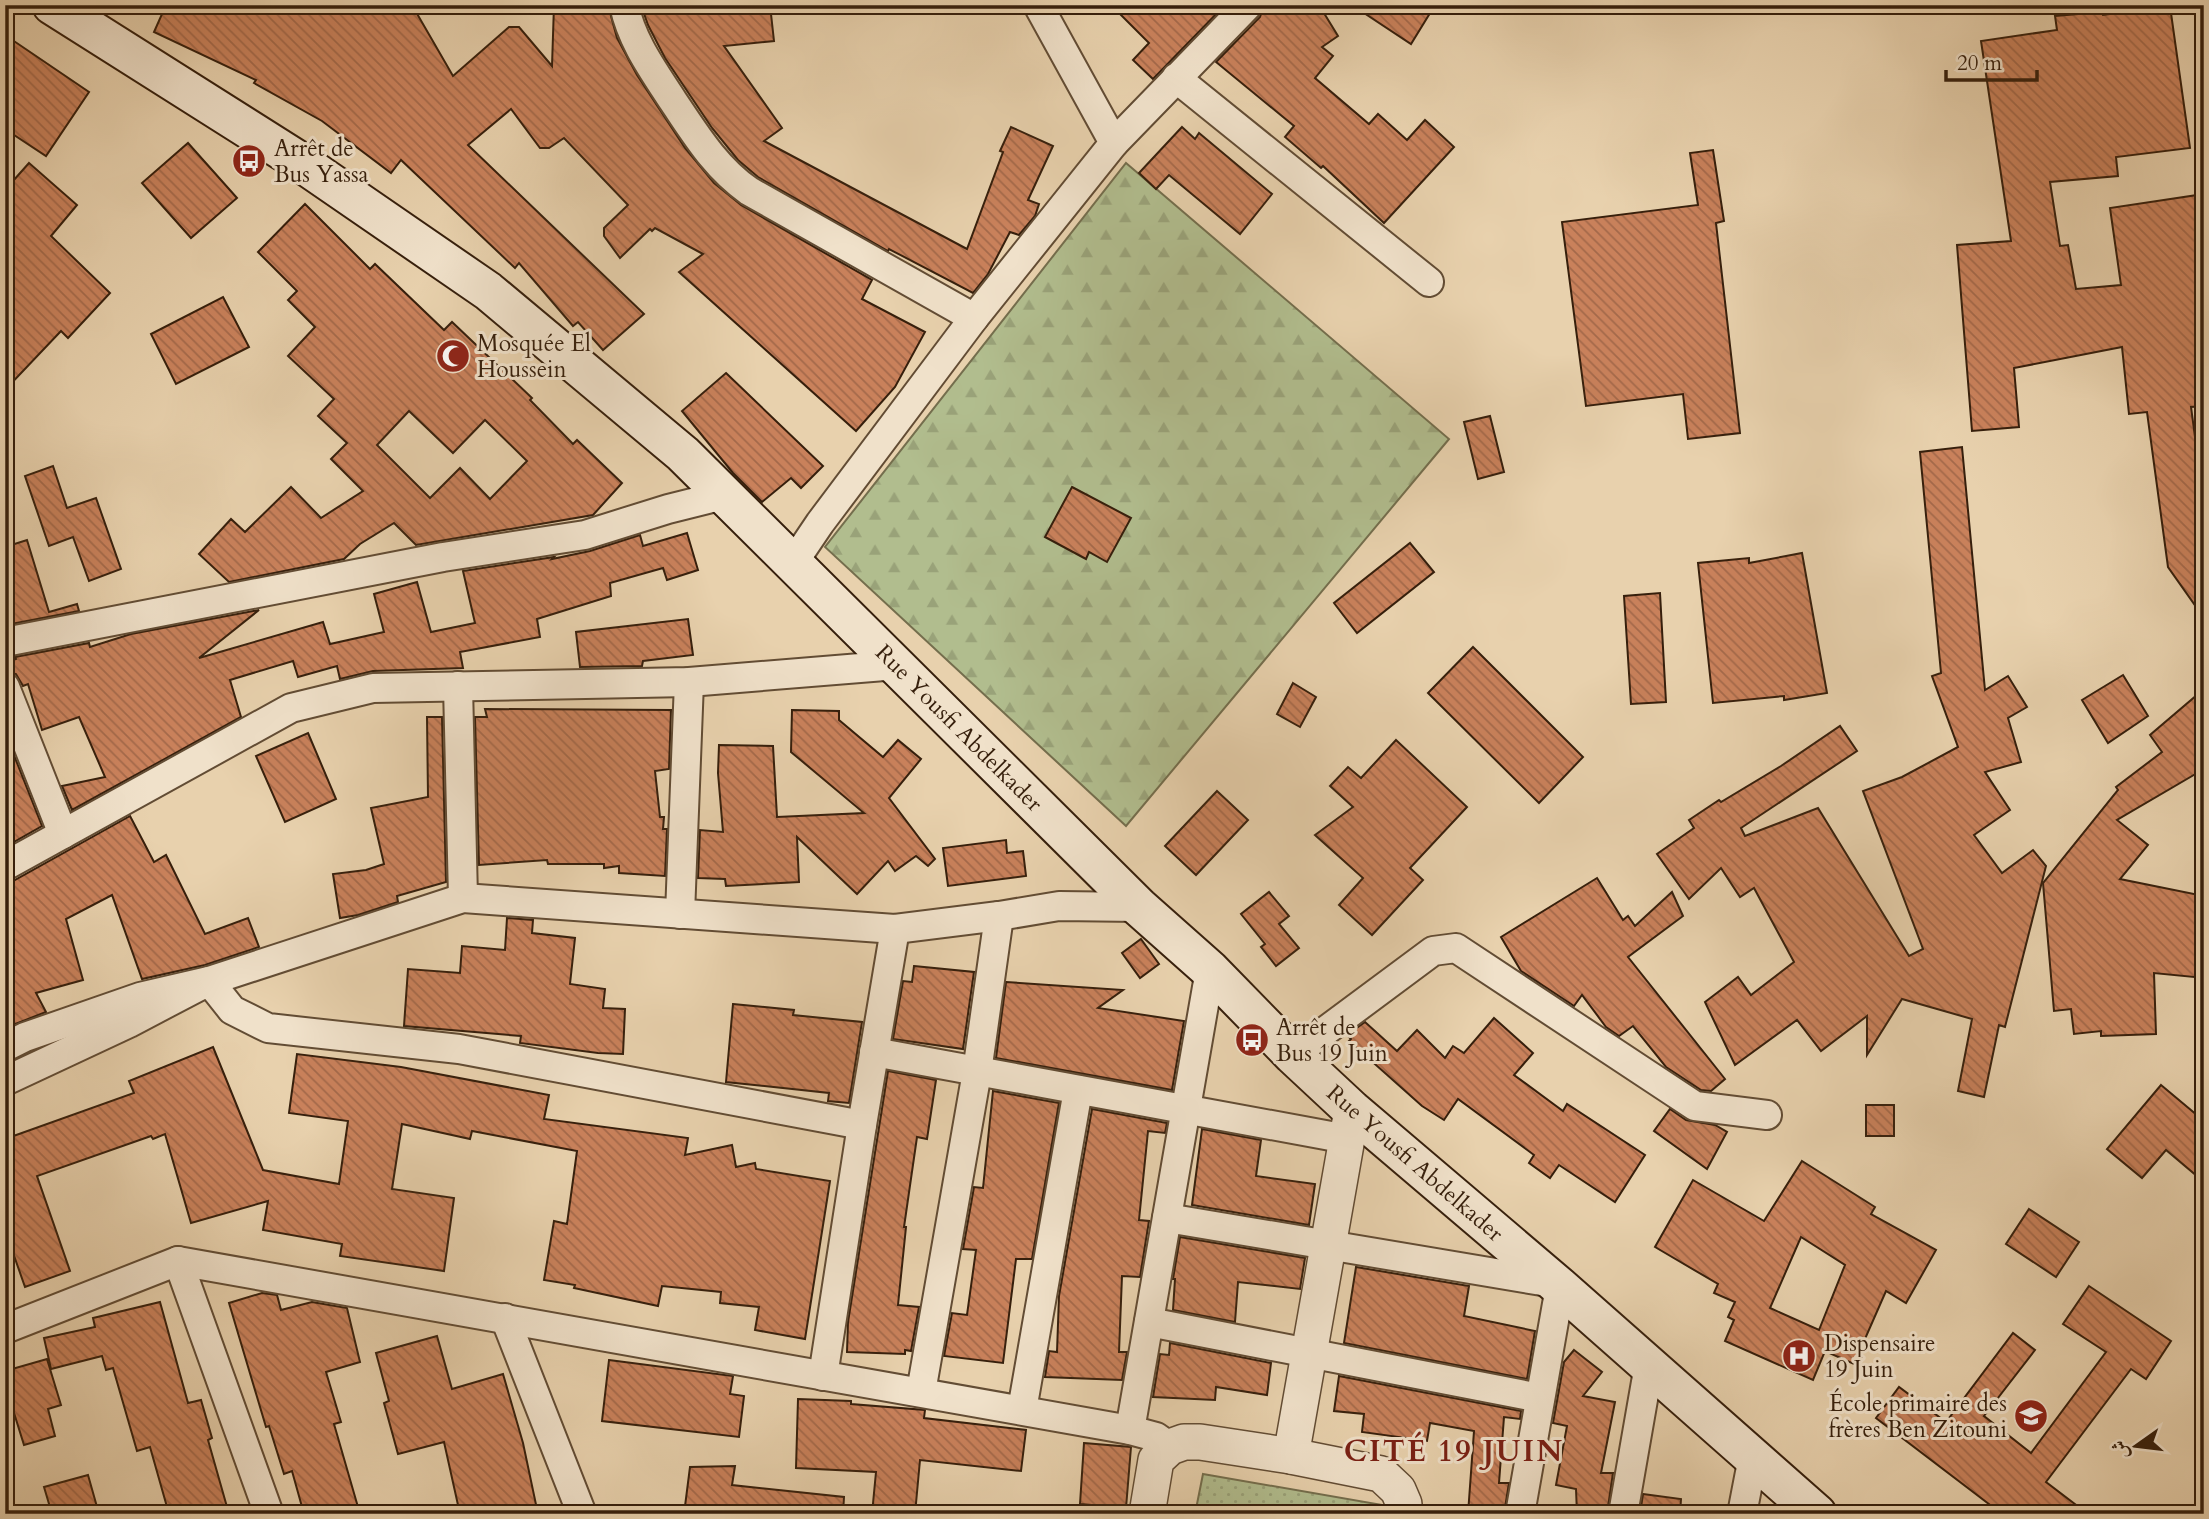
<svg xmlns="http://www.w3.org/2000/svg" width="2209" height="1519" viewBox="0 0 2209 1519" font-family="Cardo,Amiri,serif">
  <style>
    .grass { fill: url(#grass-dots); stroke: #746e4d; stroke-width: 2 }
    .forest { fill: url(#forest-firs); stroke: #746e4d; stroke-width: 2 }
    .building { fill: url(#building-back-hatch); stroke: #361f0c; stroke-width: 2; fill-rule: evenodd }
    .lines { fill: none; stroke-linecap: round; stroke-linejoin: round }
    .minor-casing { stroke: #624c34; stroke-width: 32 }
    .tertiary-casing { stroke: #624c34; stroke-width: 38 }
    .secondary-casing { stroke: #361f0c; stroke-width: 42 }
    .minor { stroke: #f0e1ca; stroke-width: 28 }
    .tertiary { stroke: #f0e1ca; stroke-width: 35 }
    .secondary { stroke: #f0e1ca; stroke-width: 38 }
    .labels { text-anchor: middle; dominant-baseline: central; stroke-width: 6; stroke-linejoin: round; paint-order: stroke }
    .poi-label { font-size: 23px; fill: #361f0c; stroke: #f0e1ca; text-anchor: start }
    .street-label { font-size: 23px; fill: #361f0c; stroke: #f0e1ca }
    .district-label { font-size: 30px; font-weight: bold; letter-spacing: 2px; fill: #7a1f14; stroke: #f0e1ca }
  </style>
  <defs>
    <pattern id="grass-dots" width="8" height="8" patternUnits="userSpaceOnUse" patternTransform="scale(1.75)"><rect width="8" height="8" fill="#b1bd8e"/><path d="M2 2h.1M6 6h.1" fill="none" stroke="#99a279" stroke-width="1.8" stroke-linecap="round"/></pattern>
    <pattern id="forest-firs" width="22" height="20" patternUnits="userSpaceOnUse" patternTransform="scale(1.75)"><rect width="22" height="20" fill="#b1bd8e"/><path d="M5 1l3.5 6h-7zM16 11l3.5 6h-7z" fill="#99a279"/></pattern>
    <pattern id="building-back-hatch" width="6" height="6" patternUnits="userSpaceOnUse" patternTransform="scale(1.75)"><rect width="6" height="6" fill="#c9815b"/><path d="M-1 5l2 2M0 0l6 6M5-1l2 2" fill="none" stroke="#a4694a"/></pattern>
  </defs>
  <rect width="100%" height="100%" fill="#e8d1ad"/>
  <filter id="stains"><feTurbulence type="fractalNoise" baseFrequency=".00286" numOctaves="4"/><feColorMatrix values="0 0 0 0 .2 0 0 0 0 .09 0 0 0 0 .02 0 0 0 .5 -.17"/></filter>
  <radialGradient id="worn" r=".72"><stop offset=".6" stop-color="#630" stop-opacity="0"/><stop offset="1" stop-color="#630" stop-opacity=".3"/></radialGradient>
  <!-- grass -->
  <polygon class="grass" points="1203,1474 1388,1506 1386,1514 1195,1514"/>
  <!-- forest -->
  <polygon class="forest" points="1126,163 1449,439 1126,826 825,547"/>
  <!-- building -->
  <g class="building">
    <polygon points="166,5 412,5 453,76 509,27 519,27 552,66 554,5 608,5 617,38 637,75 685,148 714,183 741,205 872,280 862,299 925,332 895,387 856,431 679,272 703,254 655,228 652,231 650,229 620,258 604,236 604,228 628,205 564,138 549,148 540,148 511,109 468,145 644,314 603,350 578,322 573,326 519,263 515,268 401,160 391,173 322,121 254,83 256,80 154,32"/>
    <polygon points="641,5 770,5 774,41 724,46 782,128 764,141 967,249 1003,152 1000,151 1011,127 1053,146 1028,200 1039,204 1035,216 1019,235 1010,232 988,274 973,293 889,249 888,251 758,177 738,160 712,128 665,58 648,25"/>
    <polygon points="1111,5 1225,5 1153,79 1133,60 1149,43"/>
    <polygon points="1264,5 1319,5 1338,36 1322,47 1333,56 1315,78 1369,124 1378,114 1407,140 1425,120 1454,147 1384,223 1323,166 1321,168 1285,137 1294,126 1216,62 1260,17"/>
    <polygon points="1352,5 1435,5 1411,44"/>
    <polygon points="2170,6 2190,148 2116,157 2118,176 2050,182 2060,246 2068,245 2076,289 2121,285 2110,208 2204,194 2204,406 2191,407 2204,504 2204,618 2168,567 2147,412 2129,414 2122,347 2014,368 2019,427 1972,431 1957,245 2011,241 1981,41 2057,30 2055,16 2102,12 2103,15"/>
    <polygon points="5,35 89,92 46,156 5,129"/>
    <polygon points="1182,127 1195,139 1199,133 1272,194 1240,234 1169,175 1156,189 1139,173"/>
    <polygon points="188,143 237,198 191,238 142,183"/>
    <polygon points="1713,150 1724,221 1716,223 1740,433 1688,439 1683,394 1586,406 1562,222 1698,205 1690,153"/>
    <polygon points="29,163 77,205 51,236 110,293 68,338 61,331 5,390 5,190"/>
    <path d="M305 204 370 269 375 264 444 330 452 322 532 398 530 400 573 444 577 440 622 483 593 515 416 545 394 523 360 544 344 559 229 582 199 554 231 519 245 532 291 487 321 518 363 491 331 459 347 443 318 416 334 399 288 356 315 327 288 300 297 291 258 252ZM409 411 453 453 485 420 527 461 490 499 460 468 430 498 377 445Z"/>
    <polygon points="223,297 249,347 176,384 151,334"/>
    <polygon points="726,373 823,466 801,488 791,478 762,502 733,473 682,411"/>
    <polygon points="1490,416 1504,472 1478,479 1464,422"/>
    <polygon points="1962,447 1985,690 2008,676 2027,707 2008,718 2021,762 1985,772 2010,810 1974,835 2002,873 2033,850 2046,866 2005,1027 1999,1025 1984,1097 1958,1091 1972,1019 1902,999 1867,1055 1867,1016 1821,1051 1797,1020 1735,1065 1705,1002 1738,977 1751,995 1794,962 1754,888 1740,897 1721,868 1689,899 1657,854 1694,828 1689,820 1719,800 1721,802 1781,766 1840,726 1857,751 1741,828 1745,836 1818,808 1909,956 1923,949 1863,791 1902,777 1958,747 1932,676 1941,673 1920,452"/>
    <polygon points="53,466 67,508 96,498 121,569 89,581 73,537 49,546 25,476"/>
    <polygon points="1072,487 1131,518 1107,562 1089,552 1086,559 1045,537"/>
    <polygon points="687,533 698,570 667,580 663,568 610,583 611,596 537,619 540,637 460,652 463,668 373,671 340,679 337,666 298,677 293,661 230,680 241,717 72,810 62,786 105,777 79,717 42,730 28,684 23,686 16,674 5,671 5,663 16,659 15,657 89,643 90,647 131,634 259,610 199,658 323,622 330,644 384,632 374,594 417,582 431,632 475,623 463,571 554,557 552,559 590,551 640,535 643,546"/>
    <polygon points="27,540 49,612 77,604 79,611 6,625 5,547"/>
    <polygon points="1410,543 1434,572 1357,633 1334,603"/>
    <polygon points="1802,553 1827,693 1784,700 1784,696 1713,703 1698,563 1749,558 1749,563"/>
    <polygon points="1660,593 1666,702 1631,704 1624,596"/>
    <polygon points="688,619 693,655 643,661 642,666 580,667 576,632"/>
    <polygon points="1473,647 1583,757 1539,803 1428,693"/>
    <polygon points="2123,675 2148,716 2108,743 2082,700"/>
    <polygon points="1293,683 1316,697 1300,727 1277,714"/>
    <polygon points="2204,689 2204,769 2117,820 2148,845 2120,879 2204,896 2204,978 2154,973 2156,1034 2101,1036 2101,1031 2074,1034 2071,1009 2054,1011 2043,883 2118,790 2116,787 2162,752 2150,735"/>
    <polygon points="485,709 671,710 669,769 655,771 660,817 664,817 663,829 667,829 665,876 619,873 619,866 604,868 604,864 548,864 547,860 479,865 475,717 487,717"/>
    <polygon points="792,710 839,711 839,720 883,757 898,740 921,759 889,798 935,859 928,866 916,856 895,871 888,861 857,894 797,837 799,882 726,886 725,879 698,878 700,830 723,832 718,773 719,745 773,746 777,817 864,813 791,752"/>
    <polygon points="427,717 442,717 446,882 397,896 398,902 358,915 340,918 333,874 366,870 384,864 371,808 428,797"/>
    <polygon points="308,733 336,799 285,822 256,756"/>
    <polygon points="8,740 42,826 5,847 5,741"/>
    <polygon points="1396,740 1467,807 1410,868 1423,880 1372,935 1339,905 1363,878 1315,835 1353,807 1330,786 1348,767 1361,778"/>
    <polygon points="1217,791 1248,820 1196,875 1165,846"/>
    <polygon points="130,816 154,862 166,855 205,934 248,918 259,947 205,965 142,979 112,895 66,919 83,980 36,993 46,1012 5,1028 5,883 13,881"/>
    <polygon points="1006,840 1007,853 1023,851 1026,876 948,886 943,848"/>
    <polygon points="1597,878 1623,920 1628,916 1635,926 1672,892 1683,916 1628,957 1725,1079 1711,1091 1701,1090 1666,1067 1633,1026 1619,1036 1606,1027 1582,995 1574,1006 1521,971 1501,937"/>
    <polygon points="1269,892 1289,916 1279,924 1299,948 1276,966 1261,947 1265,944 1241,914"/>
    <polygon points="507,918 533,920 532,933 575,938 570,984 605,989 603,1008 625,1009 623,1054 598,1053 520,1043 521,1036 404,1026 408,969 460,973 462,946 505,950"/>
    <polygon points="1141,939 1159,964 1140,978 1122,953"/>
    <polygon points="914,966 974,972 963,1049 893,1039 903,981 912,982"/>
    <polygon points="1006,982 1123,990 1098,1008 1184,1021 1172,1090 996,1058"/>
    <polygon points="733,1004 794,1010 793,1015 862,1022 849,1103 828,1101 829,1093 726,1082"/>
    <polygon points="1494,1018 1533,1053 1514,1075 1563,1111 1567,1104 1645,1155 1615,1202 1559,1165 1550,1178 1529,1163 1534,1155 1458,1099 1444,1120 1422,1106 1349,1041 1351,1039 1347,1035 1365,1022 1397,1051 1417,1030 1445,1058 1453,1046 1464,1053"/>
    <polygon points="213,1047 263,1170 339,1184 348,1121 289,1113 297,1054 401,1067 549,1095 544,1119 688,1138 685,1155 732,1145 736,1167 755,1163 756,1169 830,1181 805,1339 755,1330 759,1307 720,1303 721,1292 662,1286 658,1306 574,1288 575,1285 544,1280 554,1221 567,1224 577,1151 472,1131 470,1139 402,1124 392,1189 454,1198 444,1271 340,1256 342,1244 263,1230 268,1201 191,1223 165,1134 153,1139 151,1136 37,1176 70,1271 25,1287 5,1230 5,1139 134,1093 129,1081"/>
    <polygon points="888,1071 936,1080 927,1139 917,1137 904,1227 906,1227 898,1305 919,1307 911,1351 905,1350 905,1354 847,1352 848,1322"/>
    <polygon points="2161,1085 2204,1121 2204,1182 2166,1150 2142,1178 2107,1149"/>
    <polygon points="993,1091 1059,1103 1032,1259 1016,1259 1003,1363 944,1356 952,1313 967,1315 976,1250 963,1249 974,1187 983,1188"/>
    <rect x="1866" y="1105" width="28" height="31"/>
    <polygon points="1092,1109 1167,1123 1165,1133 1148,1131 1139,1220 1149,1221 1140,1277 1122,1276 1119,1352 1127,1352 1122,1380 1045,1377 1049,1351 1057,1352 1059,1296"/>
    <polygon points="1670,1109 1686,1120 1715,1125 1727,1132 1707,1169 1654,1131"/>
    <polygon points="1202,1129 1261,1140 1256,1176 1315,1184 1309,1225 1192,1205"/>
    <path d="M1802 1161 1875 1207 1871 1214 1936 1250 1906 1303 1886 1291 1854 1364 1825 1351 1813 1380 1725 1341 1734 1320 1728 1317 1735 1302 1714 1293 1718 1284 1655 1247 1693 1180 1764 1221ZM1801 1237 1845 1265 1819 1330 1770 1308Z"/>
    <polygon points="2029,1209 2079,1242 2056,1277 2006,1244"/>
    <polygon points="1180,1237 1305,1258 1300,1289 1238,1282 1235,1322 1173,1310 1175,1279 1173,1279"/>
    <polygon points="1356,1267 1469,1286 1464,1316 1535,1331 1527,1379 1344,1343"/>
    <polygon points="2089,1286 2171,1341 2146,1379 2131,1369 2046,1482 2088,1514 2002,1514 1876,1418 1899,1387 1946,1422 2013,1333 2035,1350 1984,1416 2031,1453 2106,1352 2063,1324"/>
    <polygon points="262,1293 277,1295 281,1310 312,1302 347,1308 360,1362 326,1372 341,1422 334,1424 360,1514 304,1514 292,1471 284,1474 269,1426 266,1427 229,1303"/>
    <polygon points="160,1302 188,1403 201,1400 212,1438 208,1440 229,1514 169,1514 150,1447 137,1451 113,1368 106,1370 102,1356 51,1369 44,1338 95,1327 93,1318"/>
    <polygon points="437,1336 452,1389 503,1374 523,1443 538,1514 460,1514 444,1442 398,1454 384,1403 389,1401 376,1353"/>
    <polygon points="1170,1343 1271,1363 1267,1395 1216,1387 1215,1400 1153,1397 1160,1354 1169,1355"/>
    <polygon points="1574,1350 1602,1372 1583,1396 1615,1402 1601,1473 1613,1473 1607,1514 1577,1514 1576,1489 1556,1485 1567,1426 1553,1423 1564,1362"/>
    <polygon points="47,1359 61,1405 48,1409 55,1436 24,1445 5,1384 5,1371"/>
    <polygon points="609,1360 733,1376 730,1394 744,1396 739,1437 602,1421"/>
    <polygon points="1339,1376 1521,1411 1520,1419 1504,1417 1499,1483 1509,1483 1504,1514 1468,1514 1474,1431 1430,1423 1427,1441 1362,1432 1364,1414 1334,1411"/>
    <polygon points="798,1399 851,1401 851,1404 925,1410 924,1418 1026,1430 1021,1471 920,1460 915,1514 872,1514 876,1472 796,1468"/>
    <polygon points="1084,1443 1131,1447 1126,1508 1080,1504"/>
    <polygon points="735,1466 732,1485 844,1497 843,1514 684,1514 690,1467"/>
    <polygon points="88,1475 99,1514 52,1514 44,1487"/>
    <polygon points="1643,1494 1681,1499 1680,1514 1640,1514"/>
  </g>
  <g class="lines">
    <!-- minor casing -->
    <g class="minor-casing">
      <g id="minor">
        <path d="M624 5C632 42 653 70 673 101 696 135 715 167 749 191L974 318"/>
        <polyline points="1176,78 1429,282"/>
        <polyline points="1114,143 1248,5"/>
        <polyline points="793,563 820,523 974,318 1114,143 1038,5"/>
        <polyline points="5,642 443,557 585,535 668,509 724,495"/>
        <polyline points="458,686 463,898"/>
        <polyline points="5,687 63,834"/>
        <polyline points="5,866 291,708 373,688 689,682 897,665"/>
        <polyline points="680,914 689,682"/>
        <polyline points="5,1047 25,1037 140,997 209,981 463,898 895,929 999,916 1059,906 1139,907"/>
        <polyline points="874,1052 1347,1139"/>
        <polyline points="1293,1055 1433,951 1456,948 1695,1106 1767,1115"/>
        <polyline points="5,1081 129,1023 209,981 232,1010 268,1028 459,1049 862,1125"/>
        <polyline points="1167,1218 1554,1283"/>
        <polyline points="178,1261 269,1514"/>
        <polyline points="505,1318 582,1514"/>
        <polyline points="1149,1322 1540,1398"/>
        <polyline points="5,1329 178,1261 1130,1430 1156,1437 1170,1447"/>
        <polyline points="823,1376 862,1125 895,929"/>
        <polyline points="921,1392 977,1072 999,916"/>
        <polyline points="1022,1410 1078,1090"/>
        <polyline points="1130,1430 1210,970"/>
        <polyline points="1520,1514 1560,1287"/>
        <polyline points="1623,1514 1649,1365"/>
        <polyline points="1742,1514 1753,1457"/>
      </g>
    </g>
    <!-- tertiary casing -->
    <g class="tertiary-casing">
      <g id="tertiary">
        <polyline points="1291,1456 1352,1110"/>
        <polyline points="1147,1514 1156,1460 1170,1447 1184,1442 1200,1442 1291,1456 1381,1474 1398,1490 1404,1504 1404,1514"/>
      </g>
    </g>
    <!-- secondary casing -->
    <g class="secondary-casing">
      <polyline id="secondary" points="52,5 302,163 488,291 683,454 1139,907 1210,970 1293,1055 1352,1110 1560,1287 1817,1514"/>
    </g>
    <!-- minor -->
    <use href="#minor" class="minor"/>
    <!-- tertiary -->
    <use href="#tertiary" class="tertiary"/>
    <!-- secondary -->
    <use href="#secondary" class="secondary"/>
  </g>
  <!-- icons -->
  <defs>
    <g id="bus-disc" transform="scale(1.75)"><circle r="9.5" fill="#8f2418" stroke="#f0e1ca"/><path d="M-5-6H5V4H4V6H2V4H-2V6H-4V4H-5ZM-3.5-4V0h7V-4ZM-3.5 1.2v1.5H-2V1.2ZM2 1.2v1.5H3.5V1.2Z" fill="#fff"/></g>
    <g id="mosque-disc" transform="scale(1.75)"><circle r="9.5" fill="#8f2418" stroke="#f0e1ca"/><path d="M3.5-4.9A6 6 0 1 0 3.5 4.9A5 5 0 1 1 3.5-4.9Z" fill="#fff"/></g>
    <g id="hospital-disc" transform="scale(1.75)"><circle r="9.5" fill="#8f2418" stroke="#f0e1ca"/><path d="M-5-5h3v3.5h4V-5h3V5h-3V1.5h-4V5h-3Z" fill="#fff"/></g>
    <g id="school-disc" transform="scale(1.75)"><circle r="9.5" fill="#8f2418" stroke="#f0e1ca"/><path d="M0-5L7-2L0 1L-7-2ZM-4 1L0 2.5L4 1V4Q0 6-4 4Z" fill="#fff"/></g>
  </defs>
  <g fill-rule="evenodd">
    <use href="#bus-disc" x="249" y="161"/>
    <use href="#mosque-disc" x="453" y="356"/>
    <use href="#bus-disc" x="1252" y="1040"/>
    <use href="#hospital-disc" x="1799" y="1356"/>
    <use href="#school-disc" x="2031" y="1416"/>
  </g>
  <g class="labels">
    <!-- poi labels -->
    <g class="poi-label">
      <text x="274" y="148">Arrêt de<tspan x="274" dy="26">Bus Yassa</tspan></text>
      <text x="477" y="343">Mosquée El<tspan x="477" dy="26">Houssein</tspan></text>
      <text x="1276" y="1027">Arrêt de<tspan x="1276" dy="26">Bus 19 Juin</tspan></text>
      <text x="1824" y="1343">Dispensaire<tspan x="1824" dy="26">19 Juin</tspan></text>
      <text x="2007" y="1403" text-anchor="end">École primaire des<tspan x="2007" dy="26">frères Ben Zitouni</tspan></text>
    </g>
    <!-- street labels -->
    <g class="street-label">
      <text transform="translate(959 728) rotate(45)">Rue Yousfi Abdelkader</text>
      <text transform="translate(1415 1163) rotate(41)">Rue Yousfi Abdelkader</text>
    </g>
    <!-- district labels -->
    <g class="district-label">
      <text x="1454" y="1451">CITÉ 19 JUIN</text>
    </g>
  </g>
  <!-- margin -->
  <rect width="2209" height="1519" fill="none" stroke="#e8d1ad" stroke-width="28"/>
  <rect x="7" y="7" width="2195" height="1505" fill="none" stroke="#361f0c" stroke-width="3.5"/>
  <rect x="14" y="14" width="2181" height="1491" fill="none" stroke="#361f0c" stroke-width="2"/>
  <!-- north arrow -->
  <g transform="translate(2136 1446) rotate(256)" stroke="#f0e1ca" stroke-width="5" paint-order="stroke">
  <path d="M0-5L12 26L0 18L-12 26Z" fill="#361f0c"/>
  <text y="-10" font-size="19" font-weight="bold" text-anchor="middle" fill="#361f0c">ش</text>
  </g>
  <!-- scale -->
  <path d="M1946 70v10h91v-10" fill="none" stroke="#361f0c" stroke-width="3.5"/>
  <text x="1957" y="70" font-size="21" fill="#361f0c" stroke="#f0e1ca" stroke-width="5" paint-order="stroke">20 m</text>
  <rect width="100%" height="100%" filter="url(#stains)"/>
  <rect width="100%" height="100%" fill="url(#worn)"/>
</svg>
